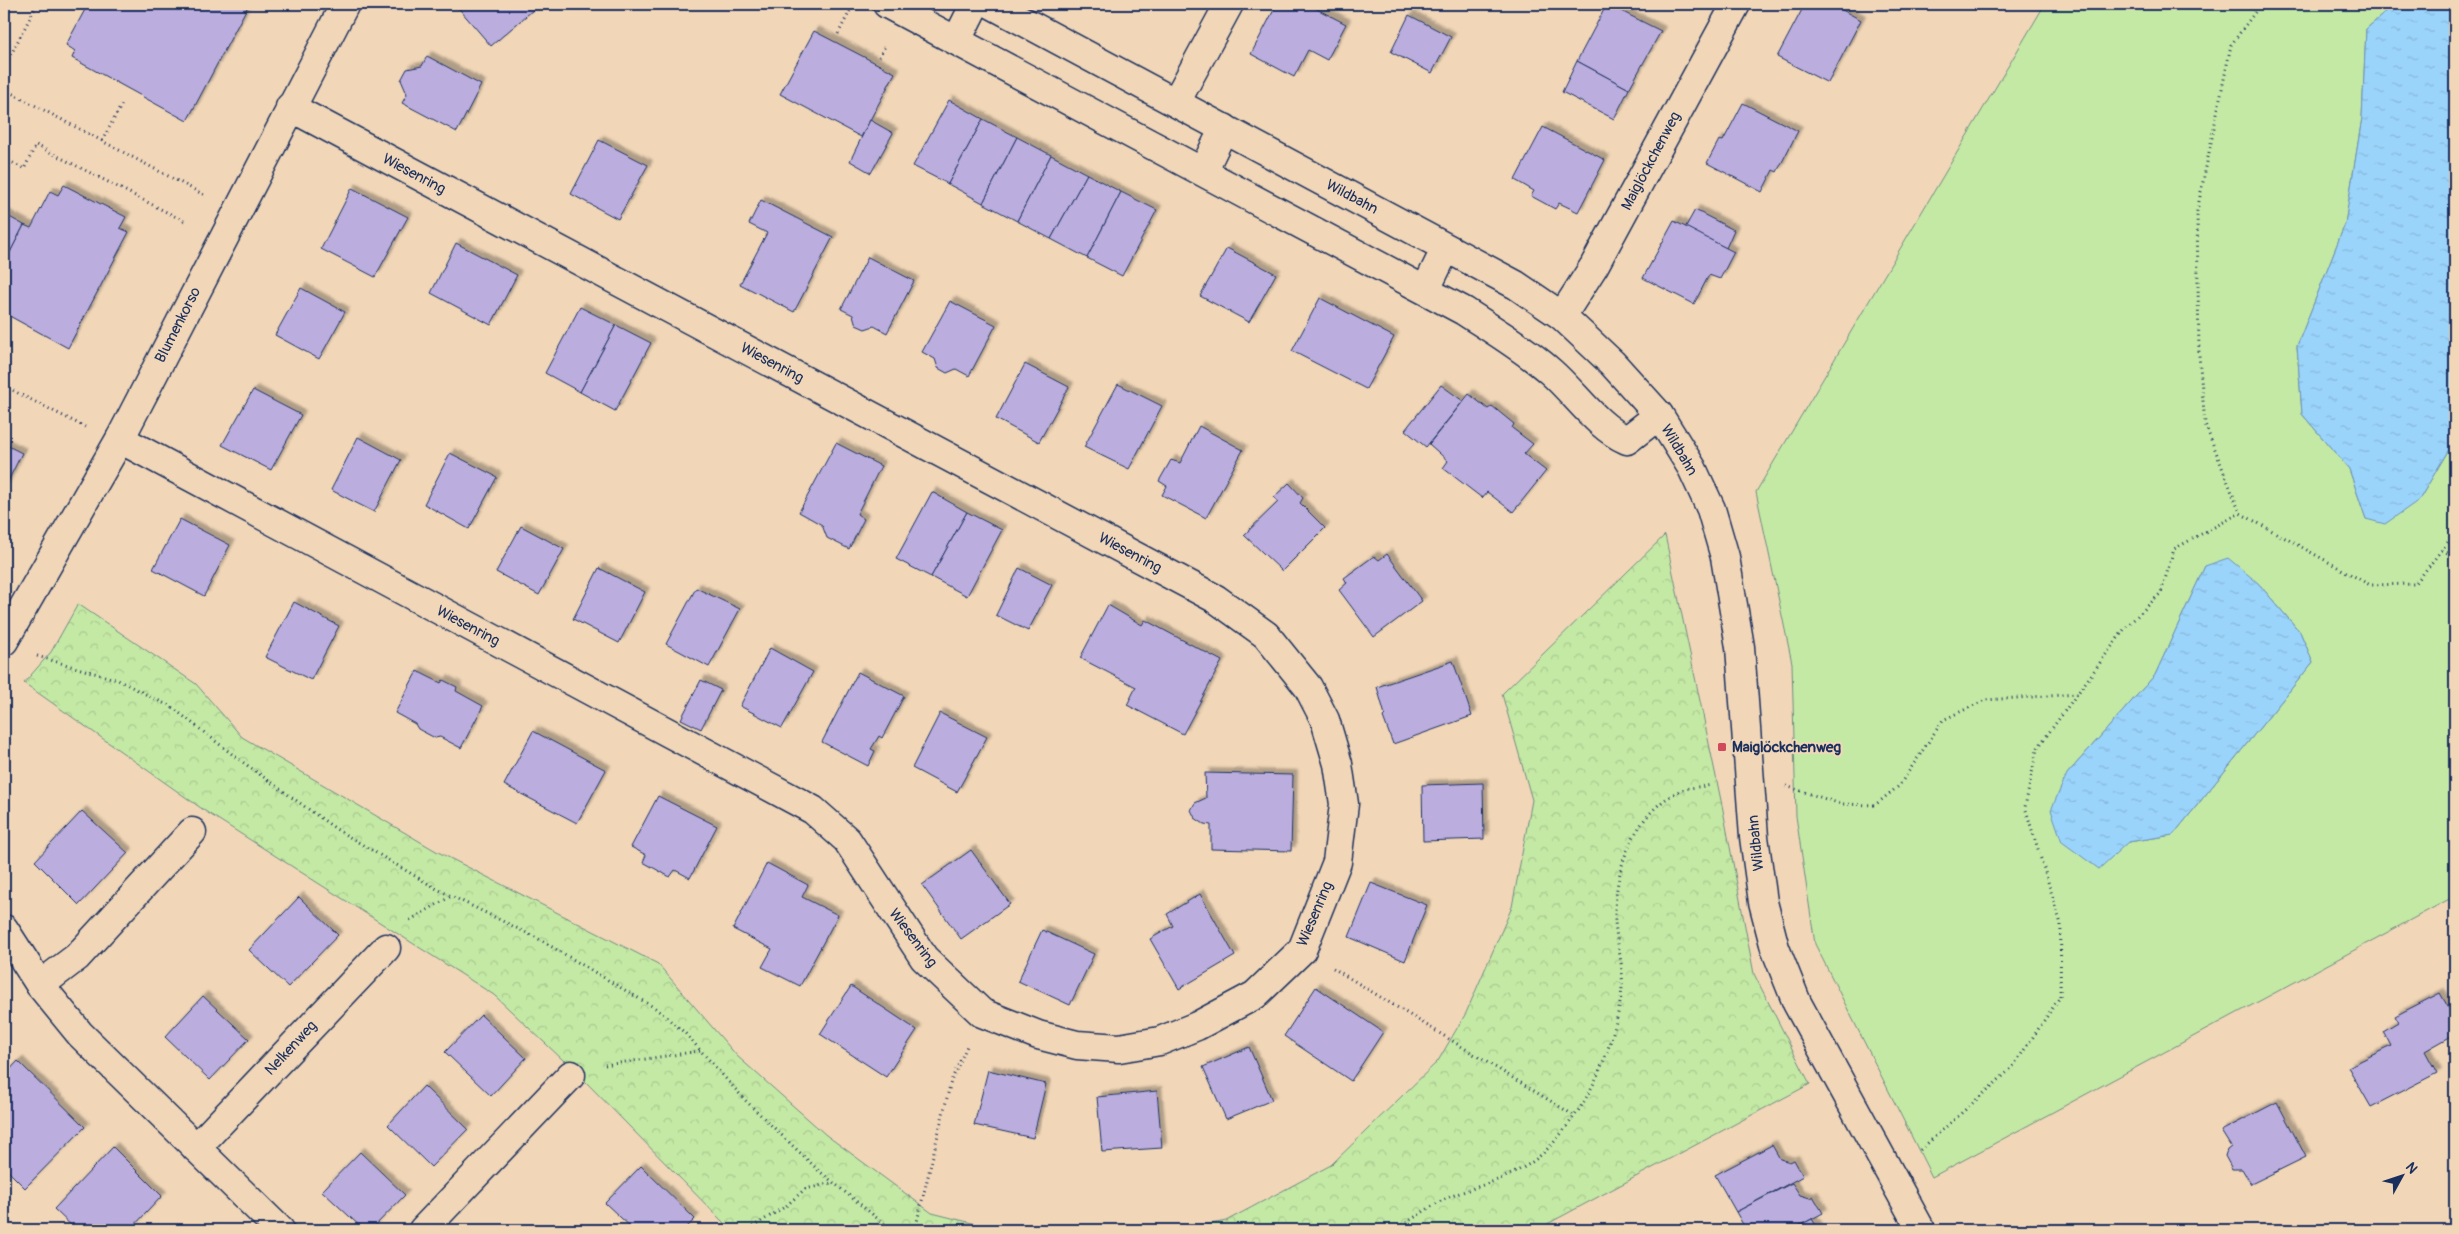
<svg xmlns="http://www.w3.org/2000/svg" width="2459" height="1234" viewBox="0 0 2459 1234" font-family="Pangolin,sans-serif">
  <style>
    .grass { fill: #c4e9a4; stroke: #708c81; fill-rule: evenodd }
    .park { fill: url(#park-crowns); stroke: #708c81 }
    .water { fill: url(#water-ripples); stroke: #6892bc }
    .building { fill: #bbaedf; stroke: #1b2f5e; filter: url(#shadow) }
    .lines { fill: none; stroke-linecap: round; stroke-linejoin: round }
    .minor-casing { stroke: #1b2f5e; stroke-width: 31 }
    .path { stroke: #1b2f5e; stroke-width: 3; stroke-dasharray: 1 4; stroke-linecap: butt }
    .minor { stroke: #f1d7b8; stroke-width: 28 }
    .poi-dot { fill: #d1495b; stroke: #f1d7b8; stroke-width: 2 }
    .labels { text-anchor: middle; dominant-baseline: central; stroke-width: 4; stroke-linejoin: round; paint-order: stroke }
    .street-label { font-size: 15px; fill: #1b2f5e; stroke: #f1d7b8 }
    .poi-label { font-size: 15px; font-weight: bold; fill: #1b2f5e; stroke: #f1d7b8; text-anchor: start }
  </style>
  <defs>
    <pattern id="park-crowns" width="20" height="18" patternUnits="userSpaceOnUse" patternTransform="scale(1.25)"><rect width="20" height="18" fill="#c4e9a4"/><path d="M2 6a3 3 0 1 1 6 0M12 15a3 3 0 1 1 6 0" fill="none" stroke="#a8c890"/></pattern>
    <pattern id="water-ripples" width="26" height="14" patternUnits="userSpaceOnUse" patternTransform="scale(1.25)"><rect width="26" height="14" fill="#9bd4fb"/><path d="M2 4q2-2 4 0t4 0M15 11q2-2 4 0t4 0" fill="none" stroke="#85b6da"/></pattern>
    <filter id="shadow"><feDropShadow dx="4.5" dy="-4.5" stdDeviation="1" flood-color="#0004"/></filter>
  </defs>
  <rect width="100%" height="100%" fill="#f1d7b8"/>
  <filter id="ink" filterUnits="userSpaceOnUse"><feTurbulence type="fractalNoise" baseFrequency=".02" numOctaves="2"/><feDisplacementMap in="SourceGraphic" scale="10" xChannelSelector="R" yChannelSelector="G"/><feConvolveMatrix kernelMatrix="1 2 1 2 8 2 1 2 1" color-interpolation-filters="sRGB"/></filter>
  <g filter="url(#ink)">
    <!-- grass -->
    <path class="grass" d="M2045 4H2395L2366 29 2362 118 2345 224 2297 346 2302 414 2349 469 2366 519 2419 500 2455 439V896L1932 1177 1815 944 1796 816 1792 663 1756 492ZM2205 566 2258 583 2300 632 2313 662 2173 835 2128 842 2067 774 2155 675Z"/>
    <!-- park -->
    <g class="park">
      <polygon points="1665,535 1723,810 1754,974 1810,1084 1536,1230 1180,1230 1226,1221 1331,1165 1438,1061 1466,1013 1512,907 1532,800 1502,694"/>
      <polygon points="78,604 196,684 242,737 436,851 658,964 737,1056 826,1135 932,1213 1000,1230 728,1230 723,1222 580,1076 494,995 208,813 24,683 51,652"/>
    </g>
    <!-- water -->
    <g class="water">
      <polygon points="2395,4 2455,4 2455,439 2419,500 2385,524 2366,519 2349,469 2302,414 2297,346 2345,224 2362,118 2366,29"/>
      <polygon points="2228,558 2258,583 2300,632 2313,662 2173,835 2128,842 2099,869 2062,842 2051,810 2067,774 2155,675 2205,566"/>
    </g>
    <!-- building -->
    <g class="building">
      <polygon points="88,4 249,4 187,121 72,58 75,51 66,45"/>
      <polygon points="455,4 540,4 491,46"/>
      <polygon points="1277,4 1307,4 1346,24 1327,60 1308,50 1294,77 1251,54"/>
      <polygon points="1607,4 1661,31 1629,89 1577,61"/>
      <polygon points="1805,4 1831,4 1861,20 1828,83 1777,57"/>
      <polygon points="1409,15 1451,37 1432,73 1391,52"/>
      <polygon points="814,31 895,73 861,137 780,94"/>
      <polygon points="427,56 481,85 457,132 402,103 407,94 401,80 407,69 422,66"/>
      <polygon points="1577,61 1629,89 1614,119 1562,92"/>
      <polygon points="949,100 983,119 948,184 913,166"/>
      <polygon points="1743,103 1798,131 1777,172 1773,170 1762,192 1707,163 1719,140 1723,141"/>
      <polygon points="983,119 1017,137 983,203 948,184"/>
      <polygon points="870,120 893,133 871,173 850,161"/>
      <polygon points="1543,127 1605,160 1578,212 1559,203 1555,209 1531,196 1534,191 1515,180"/>
      <polygon points="1017,137 1051,155 1017,221 983,203"/>
      <polygon points="599,140 648,165 618,219 571,194"/>
      <polygon points="1051,155 1087,174 1051,239 1017,221"/>
      <polygon points="1087,174 1121,192 1087,258 1051,239"/>
      <polygon points="64,185 126,217 120,228 129,232 68,348 4,313 4,264 24,225 31,228 50,191 58,195"/>
      <polygon points="352,188 408,217 375,277 321,249"/>
      <polygon points="1121,192 1157,210 1122,276 1087,258"/>
      <polygon points="761,200 833,237 794,312 740,284 767,233 749,224"/>
      <polygon points="1695,210 1734,230 1726,248 1685,228"/>
      <polygon points="4,214 24,225 4,264"/>
      <polygon points="1674,221 1734,252 1720,279 1709,275 1694,304 1643,278"/>
      <polygon points="456,243 517,275 491,325 431,293"/>
      <polygon points="1227,248 1276,274 1249,322 1200,296"/>
      <polygon points="868,257 914,281 887,333 874,326 865,329 856,325 853,315 841,309"/>
      <polygon points="301,288 345,312 319,359 275,335"/>
      <polygon points="1320,298 1394,337 1366,389 1292,351"/>
      <polygon points="950,301 996,325 969,376 956,369 947,373 938,368 935,359 922,352"/>
      <polygon points="580,307 616,325 580,392 545,373"/>
      <polygon points="616,325 651,343 615,411 580,392"/>
      <polygon points="1025,364 1069,387 1039,442 996,419"/>
      <polygon points="1118,384 1162,406 1129,469 1084,447"/>
      <polygon points="1441,385 1463,401 1426,447 1405,430"/>
      <polygon points="253,390 301,415 271,470 222,445"/>
      <polygon points="1469,394 1488,409 1492,406 1514,424 1512,428 1533,444 1524,454 1546,471 1513,512 1487,492 1482,498 1443,468 1448,461 1429,444"/>
      <polygon points="1199,426 1243,450 1206,518 1162,495 1167,486 1159,481 1171,460 1180,463"/>
      <polygon points="358,437 401,460 374,512 331,490"/>
      <polygon points="836,443 881,466 857,514 864,519 849,549 827,538 822,525 799,512"/>
      <polygon points="4,444 22,453 4,489"/>
      <polygon points="450,453 497,477 469,529 424,504"/>
      <polygon points="1289,483 1303,498 1300,503 1325,528 1282,571 1244,535 1278,502 1274,497"/>
      <polygon points="932,492 967,512 931,577 896,559"/>
      <polygon points="967,512 1002,530 967,596 931,577"/>
      <polygon points="180,519 230,545 204,596 153,569"/>
      <polygon points="521,526 564,549 539,595 496,572"/>
      <polygon points="1387,554 1422,601 1374,637 1339,590 1347,583 1344,578 1374,556 1379,560"/>
      <polygon points="599,568 645,592 619,643 573,619"/>
      <polygon points="1019,568 1052,585 1028,631 996,615"/>
      <polygon points="696,588 740,609 709,667 666,644"/>
      <polygon points="294,602 339,626 311,680 265,657"/>
      <polygon points="1108,605 1142,625 1145,620 1222,661 1183,734 1127,705 1136,687 1080,658"/>
      <polygon points="770,648 813,672 782,728 740,706"/>
      <polygon points="1453,661 1472,716 1393,744 1383,717 1385,715 1377,687"/>
      <polygon points="417,671 441,683 443,680 457,687 456,691 483,706 461,748 440,737 435,738 418,729 415,724 395,713"/>
      <polygon points="858,672 904,696 882,738 879,736 871,749 875,751 868,766 822,742"/>
      <polygon points="701,680 721,690 701,729 681,719"/>
      <polygon points="940,713 987,737 957,792 912,768"/>
      <polygon points="533,731 606,770 577,823 504,785"/>
      <polygon points="1205,773 1293,775 1291,851 1211,849 1211,825 1204,824 1195,818 1191,810 1195,803 1206,798"/>
      <polygon points="1483,783 1484,839 1423,841 1422,785"/>
      <polygon points="658,796 717,826 690,878 675,870 670,877 643,862 646,855 631,847"/>
      <polygon points="82,811 128,853 79,905 35,861"/>
      <polygon points="971,850 1010,904 961,939 922,885"/>
      <polygon points="767,863 808,885 802,897 838,915 800,986 762,967 772,949 733,929"/>
      <polygon points="1371,883 1427,905 1405,961 1349,937"/>
      <polygon points="1200,894 1235,956 1179,989 1150,939 1173,926 1167,914"/>
      <polygon points="299,897 338,935 288,987 249,950"/>
      <polygon points="1042,930 1094,954 1070,1005 1018,981"/>
      <polygon points="851,986 917,1030 886,1077 820,1034"/>
      <polygon points="1316,987 1383,1032 1351,1081 1284,1036"/>
      <polygon points="2440,993 2455,1019 2455,1034 2425,1051 2437,1073 2371,1107 2348,1067 2391,1046 2383,1031 2398,1022 2395,1016"/>
      <polygon points="203,996 249,1039 210,1080 165,1037"/>
      <polygon points="481,1015 526,1058 491,1096 445,1052"/>
      <polygon points="1249,1047 1272,1100 1226,1119 1203,1067"/>
      <polygon points="18,1061 85,1127 25,1188 4,1167 4,1076"/>
      <polygon points="988,1070 1046,1084 1033,1138 974,1125"/>
      <polygon points="424,1086 468,1129 431,1167 388,1125"/>
      <polygon points="1157,1091 1162,1148 1102,1152 1097,1097"/>
      <polygon points="2277,1102 2306,1157 2251,1184 2242,1169 2232,1169 2225,1156 2227,1150 2231,1147 2221,1131"/>
      <polygon points="1772,1145 1780,1159 1790,1162 1794,1160 1803,1176 1736,1212 1715,1175"/>
      <polygon points="113,1147 162,1196 130,1230 76,1230 54,1209"/>
      <polygon points="360,1152 405,1195 371,1230 364,1230 322,1191"/>
      <polygon points="641,1166 695,1219 684,1230 634,1230 605,1203"/>
      <polygon points="1792,1183 1800,1195 1810,1198 1813,1196 1823,1213 1791,1230 1746,1230 1736,1212"/>
      <polygon points="1812,1219 1819,1230 1791,1230"/>
    </g>
    <g class="lines">
      <!-- minor casing -->
      <g class="minor-casing">
        <g id="minor">
          <path d="M887 4 1464 311C1493 330 1525 349 1551 372 1576 394 1597 427 1627 440L1659 415"/>
          <polyline points="991,4 1516,285 1562,316 1612,363 1659,415 1692,468 1711,509 1725,557 1740,647 1754,837 1763,902 1775,948 1797,1003 1921,1230"/>
          <polyline points="957,40 975,4"/>
          <polyline points="1176,102 1229,4"/>
          <polyline points="1203,171 1224,128"/>
          <polyline points="1426,289 1446,248"/>
          <polyline points="1562,316 1594,266 1736,4"/>
          <polyline points="120,439 813,810 847,840 924,958 982,1013 1038,1035 1077,1045 1119,1048 1160,1041 1197,1026 1255,995 1302,950 1337,862 1344,804 1338,764 1325,720 1308,687 1266,635 1216,599 290,107"/>
          <polyline points="4,641 120,439 345,4"/>
          <polyline points="4,929 40,985 80,1034 280,1230"/>
          <polyline points="40,985 77,957 192,832"/>
          <polyline points="196,1148 386,948"/>
          <polyline points="423,1230 571,1075"/>
        </g>
      </g>
      <!-- path -->
      <g class="path">
        <polyline points="2261,4 2231,45 2197,211 2199,355 2205,424 2240,513 2370,585 2415,584 2455,533"/>
        <polyline points="1088,7 1089,4"/>
        <polyline points="838,34 850,11"/>
        <polyline points="879,57 885,46"/>
        <polyline points="4,68 37,4"/>
        <polyline points="4,89 204,195"/>
        <polyline points="102,141 122,104"/>
        <polyline points="4,158 24,169 36,145 184,221"/>
        <polyline points="4,386 85,427"/>
        <polyline points="2442,550 2455,557"/>
        <polyline points="37,656 118,680 173,708 237,758 336,829 437,889 537,938 655,1008 684,1032 745,1100 818,1170 888,1227 898,1230"/>
        <polyline points="1786,786 1841,804 1875,805 1899,786 1943,720 1985,700 2078,694"/>
        <polyline points="410,920 450,897"/>
        <polyline points="1333,968 1575,1116"/>
        <polyline points="605,1065 700,1051"/>
        <polyline points="1920,1150 2012,1068 2060,997 2061,924 2025,807 2037,749 2126,627 2161,593 2174,549 2240,513"/>
        <polyline points="743,1230 751,1228 786,1206 805,1189 832,1183"/>
        <polyline points="915,1230 951,1081 967,1046"/>
        <path d="M1393 1230C1411 1221 1427 1208 1445 1199 1469 1188 1496 1183 1519 1170 1542 1158 1558 1139 1573 1118 1598 1085 1618 1029 1622 988 1624 965 1616 942 1615 920 1614 871 1632 815 1679 791 1688 787 1702 787 1712 785"/>
      </g>
      <!-- minor -->
      <use href="#minor" class="minor"/>
    </g>
  </g>
  <!-- markers -->
  <rect class="poi-dot" x="1717" y="742" width="10" height="10" rx="2.5"/>
  <g class="labels">
    <!-- street labels -->
    <g class="street-label">
      <text transform="translate(1651 161) rotate(-62)">Maiglöckchenweg</text>
      <text transform="translate(414 174) rotate(28)">Wiesenring</text>
      <text transform="translate(1352 197) rotate(28)">Wildbahn</text>
      <text transform="translate(178 325) rotate(-63)">Blumenkorso</text>
      <text transform="translate(772 363) rotate(28)">Wiesenring</text>
      <text transform="translate(1679 450) rotate(59)">Wildbahn</text>
      <text transform="translate(1130 553) rotate(28)">Wiesenring</text>
      <text transform="translate(468 626) rotate(28)">Wiesenring</text>
      <text transform="translate(1756 843) rotate(-96)">Wildbahn</text>
      <text transform="translate(1315 914) rotate(-67)">Wiesenring</text>
      <text transform="translate(913 938) rotate(53)">Wiesenring</text>
      <text transform="translate(291 1048) rotate(-47)">Nelkenweg</text>
    </g>
    <!-- poi labels -->
    <g class="poi-label">
      <text x="1732" y="747">Maiglöckchenweg</text>
    </g>
  </g>
  <!-- margin -->
  <rect width="2459" height="1234" fill="none" stroke="#f1d7b8" stroke-width="20"/>
  <rect x="10" y="10" width="2439" height="1214" fill="none" stroke="#1b2f5e" stroke-width="2" filter="url(#ink)"/>
  <!-- north arrow -->
  <g transform="translate(2402 1176) rotate(50)" stroke="#f1d7b8" stroke-width="4" paint-order="stroke">
  <path d="M0-4L9 19L0 12L-9 19Z" fill="#1b2f5e"/>
  <text y="-8" font-size="14" font-weight="bold" text-anchor="middle" fill="#1b2f5e">N</text>
  </g>
</svg>
